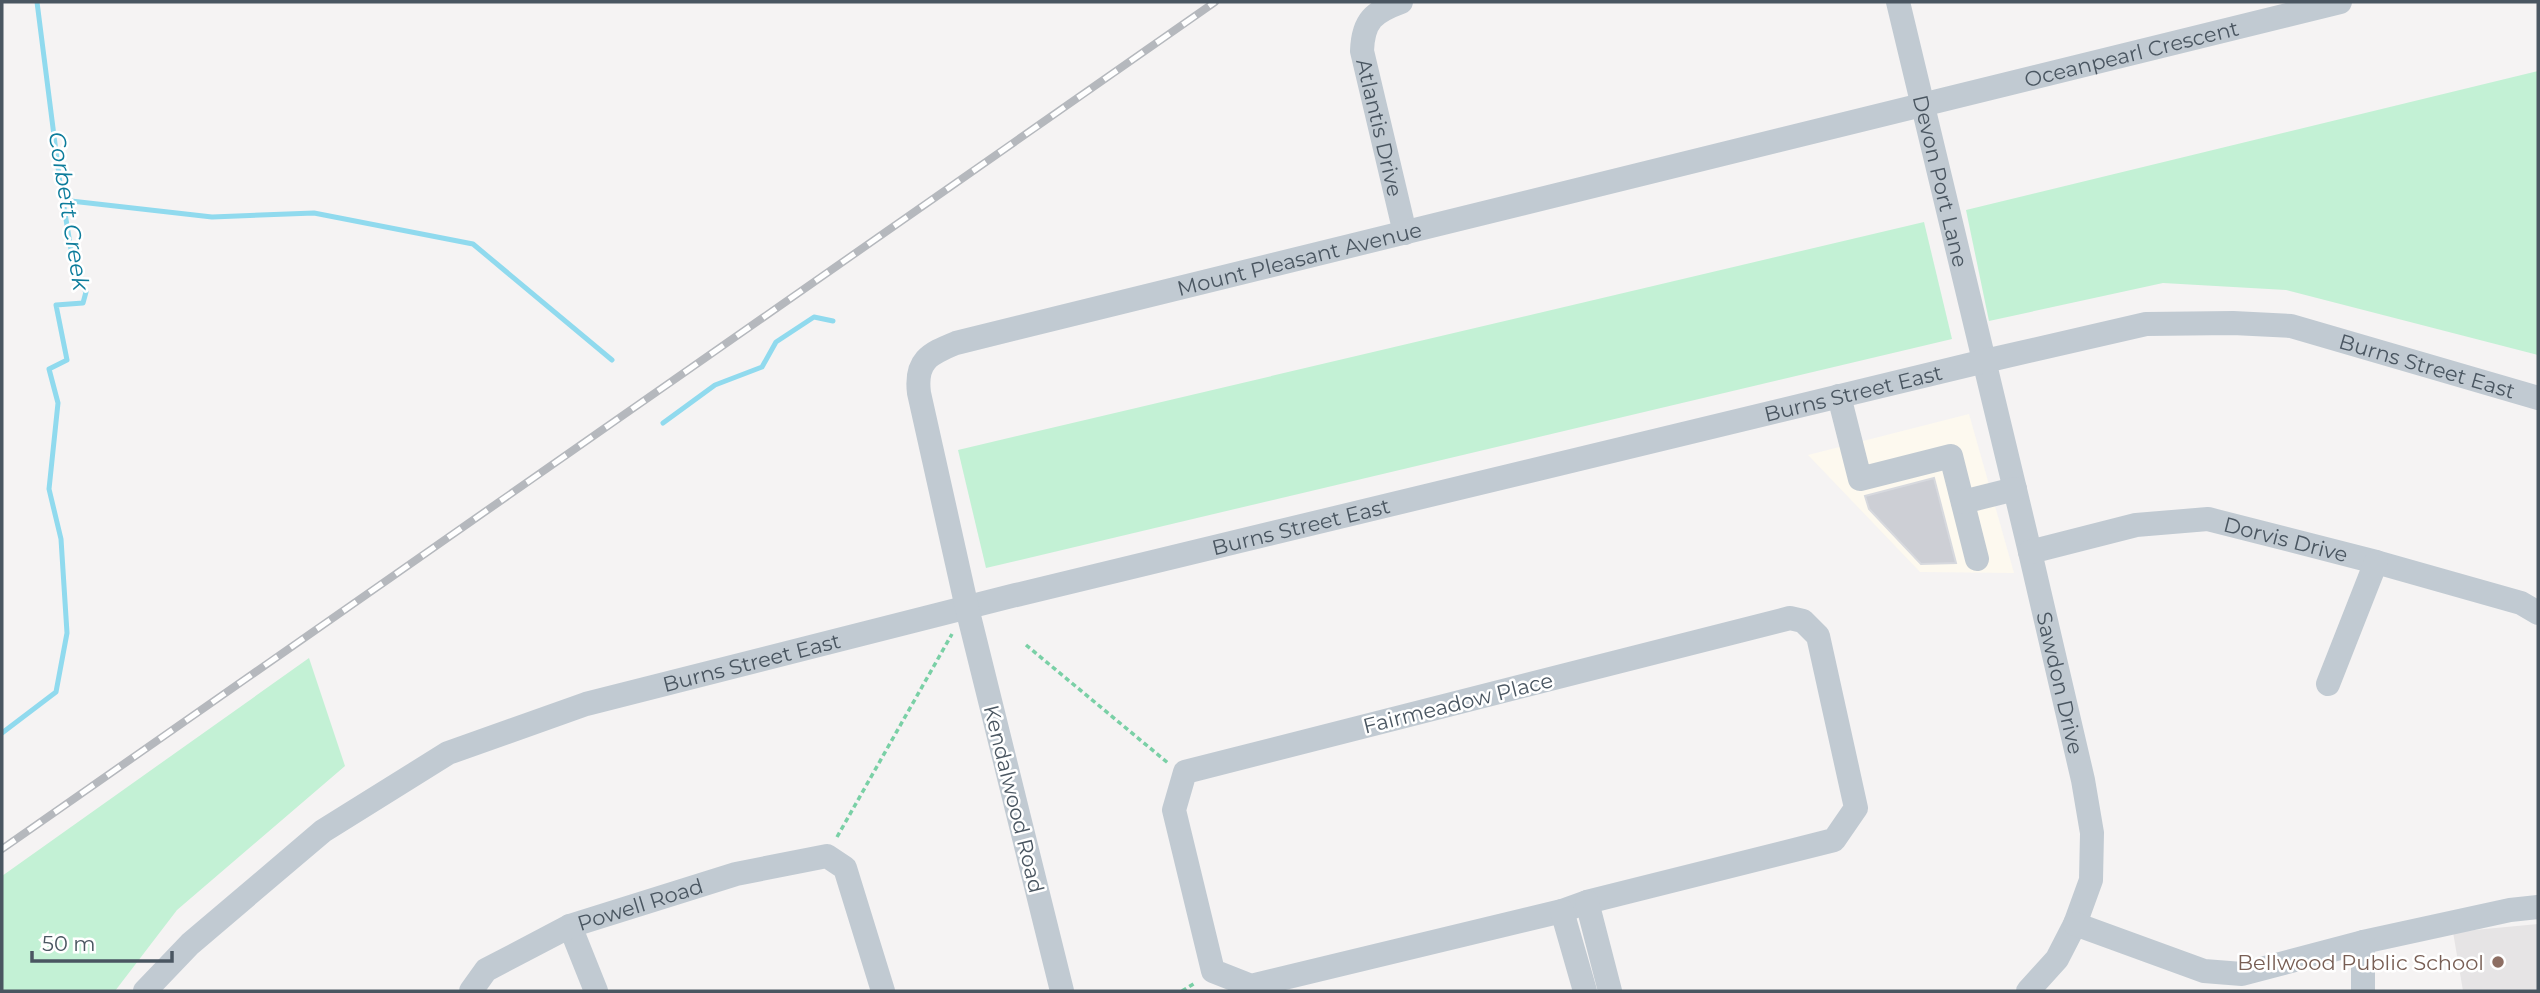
<svg xmlns="http://www.w3.org/2000/svg" width="2540" height="993" viewBox="0 0 2540 993" font-family="Montserrat,sans-serif">
  <style>
    .commercial { fill: #fdf9ef }
    .education { fill: #e6e4e5 }
    .green { fill: #c3f1d5 }
    .lines { fill: none; stroke-linecap: round; stroke-linejoin: round }
    .stream { stroke: #90daee; stroke-width: 5 }
    .building { fill: #cdcfd5; stroke: #d7d9de; stroke-width: 2 }
    .path { stroke: #7ad0a6; stroke-width: 3.5; stroke-dasharray: 5 3.5; stroke-linecap: butt }
    .minor { stroke: #c1cad2; stroke-width: 24 }
    .rail-casing { stroke: #b5b8bd; stroke-width: 8 }
    .rail { stroke: #fff; stroke-width: 5; stroke-dasharray: 16; stroke-linecap: butt }
    .education-dot { fill: #8d6e63; stroke: #fff; stroke-width: 2.5 }
    .labels { text-anchor: middle; dominant-baseline: central; stroke-width: 5; stroke-linejoin: round; paint-order: stroke }
    .street-label { font-size: 21px; fill: #4a5661; stroke: #fff }
    .education-label { font-size: 21px; fill: #785e54; stroke: #fff; text-anchor: end }
    .water-label { font-size: 23px; font-style: italic; fill: #0c7c9b; stroke: #fff }
  </style>
  <rect width="100%" height="100%" fill="#f5f3f3"/>
  <!-- commercial -->
  <polygon class="commercial" points="1969,414 2014,573 1920,572 1808,455"/>
  <!-- education -->
  <polygon class="education" points="2538,924 2538,991 2463,991 2453,932"/>
  <!-- green -->
  <g class="green">
    <polygon points="2538,71 2538,355 2286,290 2163,283 1989,321 1966,210"/>
    <polygon points="1924,222 1952,339 986,568 958,450"/>
    <polygon points="309,658 345,766 177,910 115,991 2,991 2,876"/>
  </g>
  <g class="lines">
    <!-- stream -->
    <g class="stream">
      <polyline points="63,188 71,201 212,217 314,213 473,244 612,360"/>
      <polyline points="663,423 715,385 762,367 776,342 814,317 833,321"/>
      <polyline points="2,733 56,692 67,633 61,539 49,489 58,403 49,369 67,360 56,305 83,303 86,292 75,274 60,183 37,2"/>
    </g>
  </g>
  <!-- building -->
  <polygon class="building" points="1934,478 1956,563 1921,564 1869,509 1865,496"/>
  <g class="lines">
    <!-- path -->
    <g class="path">
      <polyline points="1026,645 1168,763"/>
      <polyline points="837,837 952,634"/>
      <polyline points="1182,991 1195,983"/>
    </g>
    <!-- minor -->
    <g class="minor">
      <path id="s1" d="M1401 2C1374 12 1363 20 1362 51L1405 233"/>
      <path id="s2" d="M1898 2 2030 552 2083 780 2092 833 2091 880 2075 924 2057 959 2028 991"/>
      <polyline points="1839,396 1860,479 1951,456 1977,559"/>
      <polyline points="1963,502 2015,489"/>
      <path id="s3" d="M2030 552 2136 525 2208 519 2376 562 2521 603 2538 613"/>
      <polygon points="1790,618 1803,621 1818,636 1856,808 1834,840 1587,902 1562,911 1251,986 1213,971 1174,810 1185,772"/>
      <polyline points="2328,684 2376,562"/>
      <polyline points="1587,902 1610,991"/>
      <polyline points="1562,911 1585,991"/>
      <polyline points="2075,924 2204,971 2242,974 2363,942 2510,910 2538,907"/>
      <polyline points="570,926 596,991"/>
      <polyline points="2363,942 2363,991"/>
      <path id="s4" d="M145 991 190 944 323 831 448 753 586 704 1016 595 1985 361 2146 324 2233 323 2291 326 2538 398"/>
      <path id="s5" d="M471 991 486 970 570 926 736 874 827 856 845 868 883 991"/>
      <path id="s6" d="M1062 991 967 608 919 393C915 361 929 354 956 343L2340 2"/>
    </g>
    <!-- rail casing -->
    <g class="rail-casing">
      <polyline id="rail" points="2,849 1215,2"/>
    </g>
    <!-- rail -->
    <use href="#rail" class="rail"/>
  </g>
  <!-- markers -->
  <circle class="education-dot" cx="2498" cy="962" r="7"/>
  <g class="labels">
    <!-- street labels -->
    <g class="street-label">
      <text stroke="none"><textPath href="#s6" startOffset="1895">Oceanpearl Crescent</textPath></text>
      <text stroke="none"><textPath href="#s1" startOffset="147">Atlantis Drive</textPath></text>
      <text stroke="none"><textPath href="#s2" startOffset="184">Devon Port Lane</textPath></text>
      <text stroke="none"><textPath href="#s6" startOffset="1038">Mount Pleasant Avenue</textPath></text>
      <text stroke="none"><textPath href="#s4" startOffset="2426">Burns Street East</textPath></text>
      <text stroke="none"><textPath href="#s4" startOffset="1838">Burns Street East</textPath></text>
      <text stroke="none"><textPath href="#s4" startOffset="1270">Burns Street East</textPath></text>
      <text stroke="none"><textPath href="#s3" startOffset="262">Dorvis Drive</textPath></text>
      <text stroke="none"><textPath href="#s4" startOffset="704">Burns Street East</textPath></text>
      <text stroke="none"><textPath href="#s2" startOffset="700">Sawdon Drive</textPath></text>
      <text transform="translate(1458 703) rotate(-14)">Fairmeadow Place</text>
      <text transform="translate(1014 799) rotate(76)">Kendalwood Road</text>
      <text stroke="none"><textPath href="#s5" startOffset="194">Powell Road</textPath></text>
    </g>
    <!-- education labels -->
    <g class="education-label">
      <text x="2484" y="962">Bellwood Public School</text>
    </g>
    <!-- water labels -->
    <g class="water-label">
      <text transform="translate(69 211) rotate(81)">Corbett Creek</text>
    </g>
  </g>
  <!-- border -->
  <rect width="2540" height="993" fill="none" stroke="#4a5661" stroke-width="7"/>
  <!-- scale -->
  <path d="M32 951v10h140v-10" fill="none" stroke="#4a5661" stroke-width="3.5"/>
  <text x="42" y="951" font-size="21" fill="#4a5661" stroke="#ffffff" stroke-width="5" paint-order="stroke">50 m</text>
</svg>
